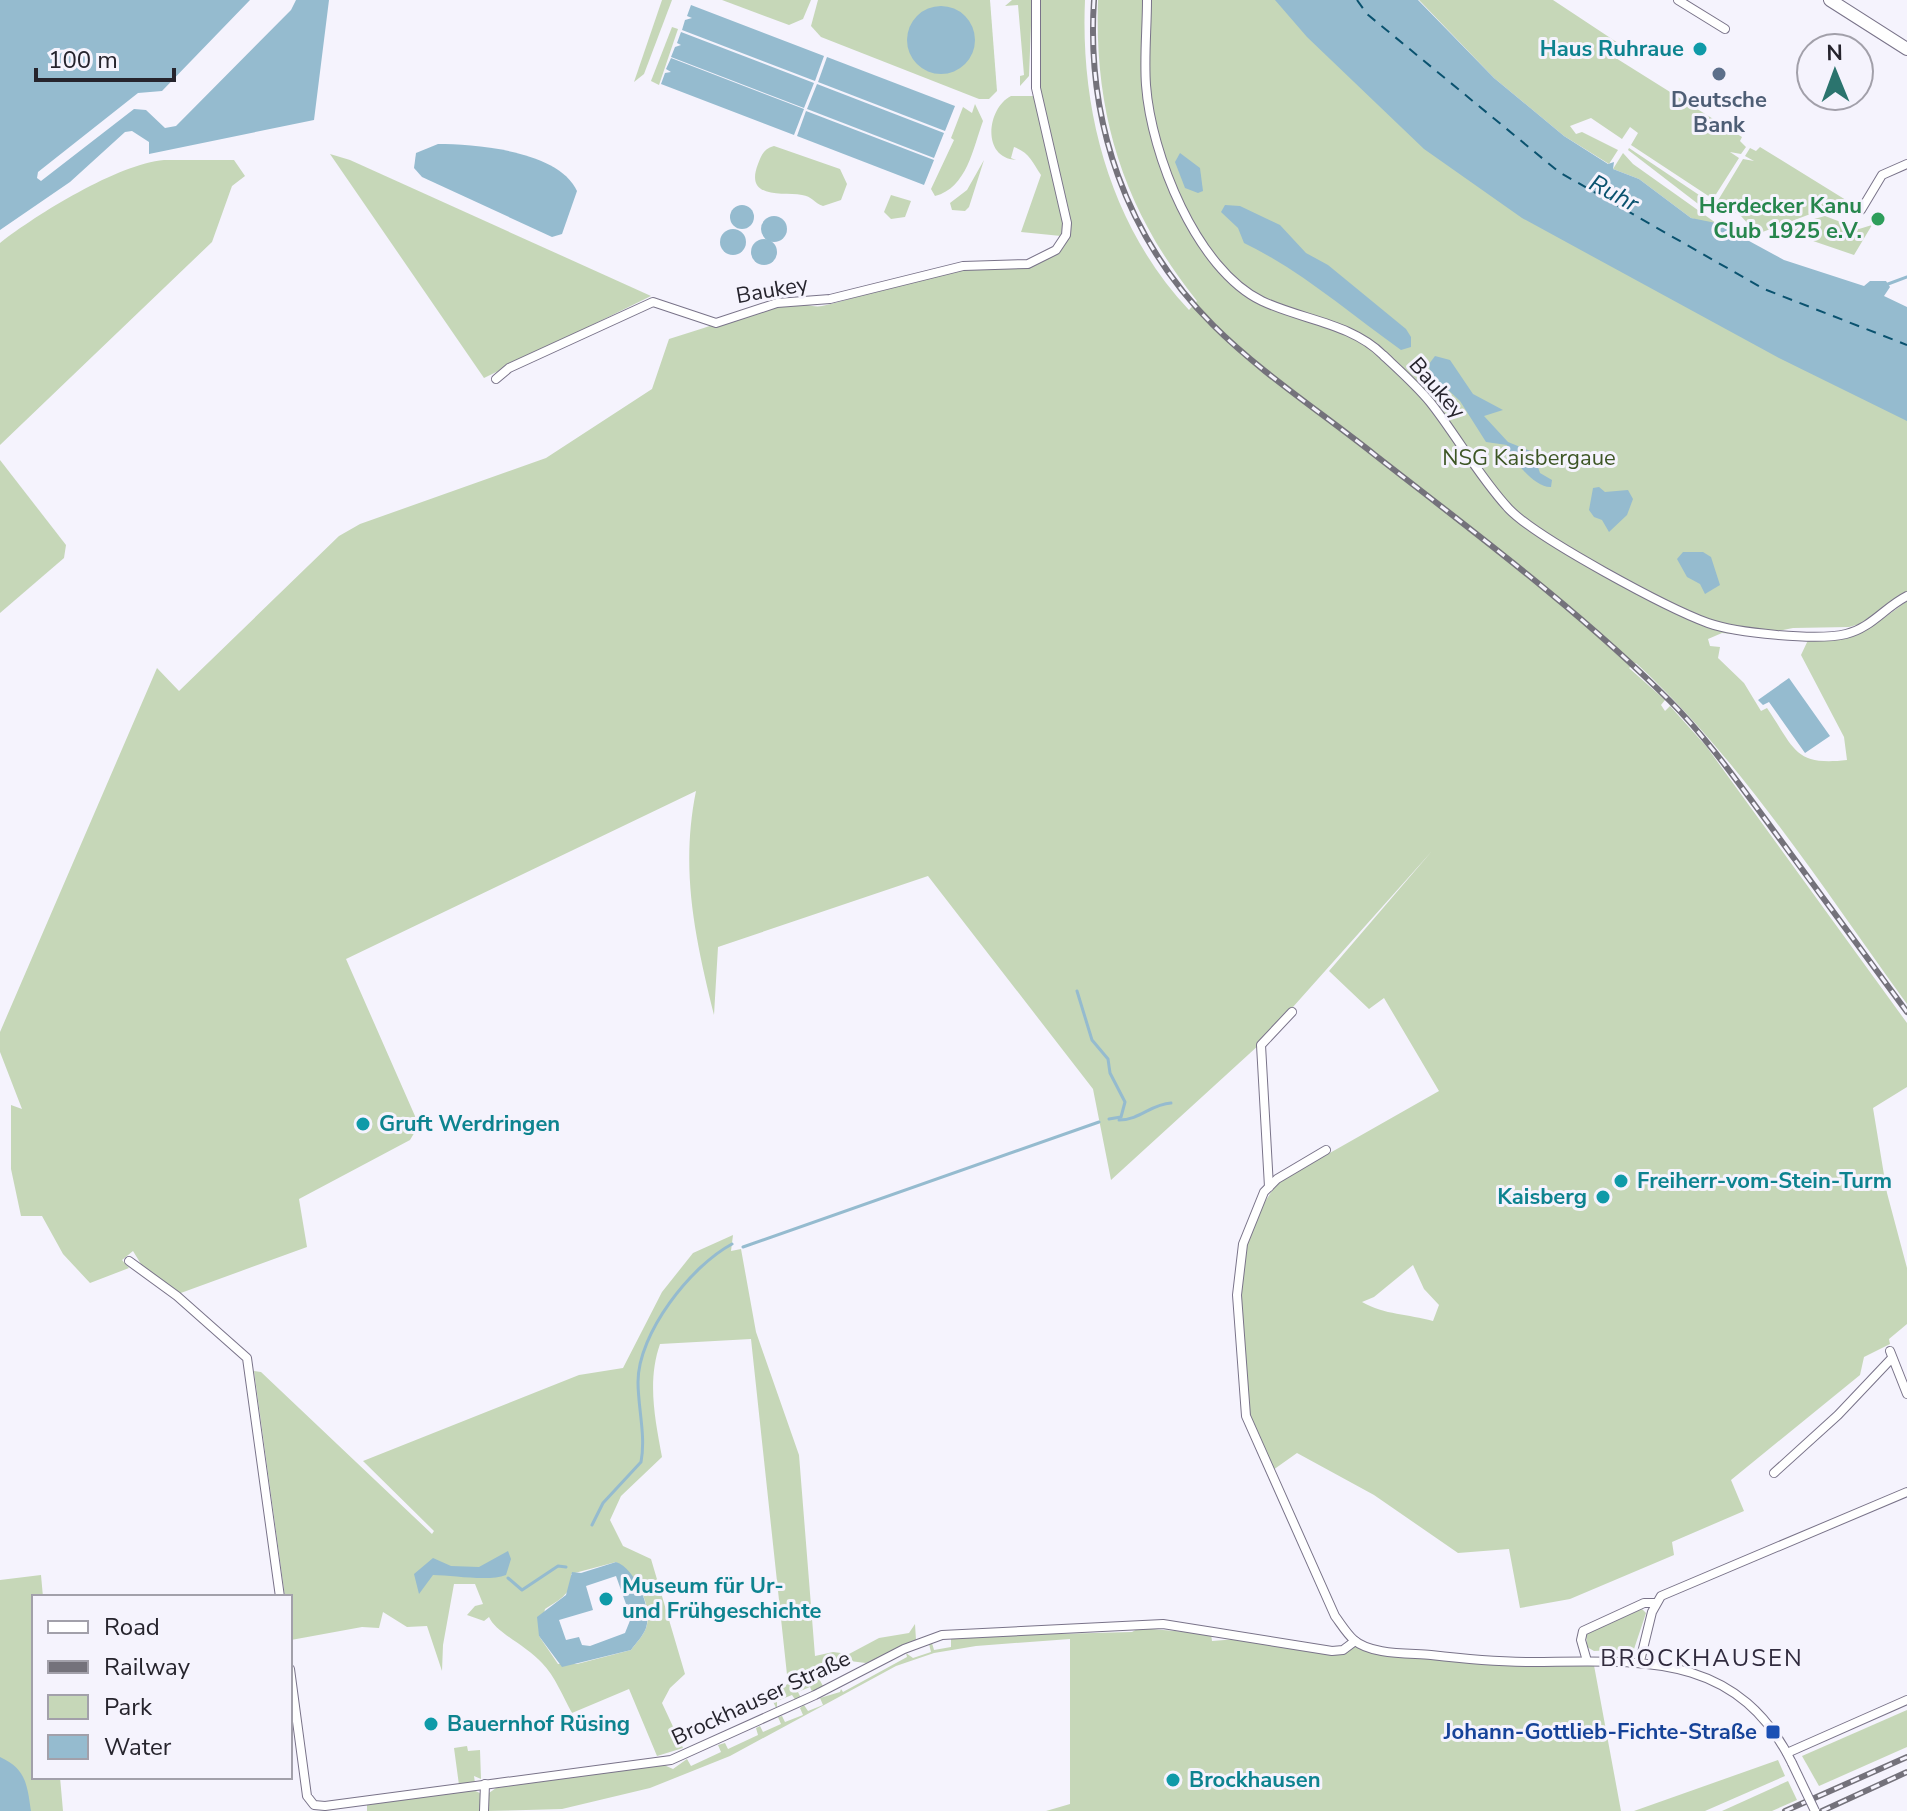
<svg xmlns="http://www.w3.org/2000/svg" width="1907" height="1811" viewBox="0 0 1907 1811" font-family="'Nunito Sans',sans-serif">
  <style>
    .green { fill: #c6d7b8; fill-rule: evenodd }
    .water { fill: #95bbcf; fill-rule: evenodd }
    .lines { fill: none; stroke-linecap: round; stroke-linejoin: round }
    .stream { stroke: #95bbcf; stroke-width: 3 }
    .ferry { stroke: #0a526f; stroke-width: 2; stroke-dasharray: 10 8; stroke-linecap: butt }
    .street-casing { stroke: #797389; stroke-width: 10 }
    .secondary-casing { stroke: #797389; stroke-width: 14 }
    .street { stroke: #fff; stroke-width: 8 }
    .secondary { stroke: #fff; stroke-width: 12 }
    .rail-casing { stroke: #74727b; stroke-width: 6 }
    .rail { stroke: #f5f3fd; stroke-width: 3; stroke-dasharray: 9; stroke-linecap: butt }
    .street-bridge-casing { stroke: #797389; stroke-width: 10; stroke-linecap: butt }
    .street-bridge { stroke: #fff; stroke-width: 8 }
    .culture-dot { fill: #0f9aa8; stroke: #f5f3fd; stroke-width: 3 }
    .service-dot { fill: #5c6f8a; stroke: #f5f3fd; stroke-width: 3 }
    .leisure-dot { fill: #2e9e5b; stroke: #f5f3fd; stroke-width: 3 }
    .transit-dot { fill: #1a4fb4; stroke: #f5f3fd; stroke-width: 3 }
    .labels { text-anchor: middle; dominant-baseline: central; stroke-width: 6; stroke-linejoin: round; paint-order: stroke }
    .culture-label { font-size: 22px; font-weight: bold; fill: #0d838f; stroke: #f5f3fd; text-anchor: start }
    .service-label { font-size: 22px; font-weight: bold; fill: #4e5e75; stroke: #f5f3fd }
    .leisure-label { font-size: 22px; font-weight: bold; fill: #27864d; stroke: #f5f3fd; text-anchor: end }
    .street-label { font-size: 22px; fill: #26242d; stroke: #f5f3fd }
    .park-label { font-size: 22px; fill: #3d5625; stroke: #f5f3fd }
    .transit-label { font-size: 22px; font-weight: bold; fill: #164399; stroke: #f5f3fd; text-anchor: end }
    .water-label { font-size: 24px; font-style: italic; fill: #0a526f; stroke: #f5f3fd }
    .neighbourhood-label { font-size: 24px; letter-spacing: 2px; fill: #312b3e; stroke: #f5f3fd }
  </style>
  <rect width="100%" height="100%" fill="#f5f3fd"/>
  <!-- green -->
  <g class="green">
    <polygon points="662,0 672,0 644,74 634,82"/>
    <polygon points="722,0 811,0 803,19 789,25"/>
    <polygon points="818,0 990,0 997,91 989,99 979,99 821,37 811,26"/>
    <polygon points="1012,0 1032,0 1029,76 1020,86 1020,76 1024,75 1018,5 1005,6"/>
    <path d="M1041 0H1085C1080 112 1111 227 1189 310L1197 301C1123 209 1094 113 1098 0H1302L1907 411V592L1860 624 1849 627 1793 628 1754 636 1722 633 1708 639 1710 646 1720 647 1718 658 1744 683 1761 711 1767 708C1795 749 1794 766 1847 760L1844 737 1801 655 1809 638C1856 639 1870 629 1907 601V1004C1822 887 1742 761 1636 663L1629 668 1665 700 1661 705 1665 711 1670 706 1706 746 1907 1023V1087L1873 1108 1887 1193 1907 1268V1324L1889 1339 1890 1344 1864 1357 1860 1375 1731 1480 1744 1511 1672 1542 1674 1555 1570 1599 1520 1608 1509 1549 1458 1553 1374 1495 1297 1453 1273 1470 1247 1416 1238 1295 1250 1225 1277 1183 1439 1091 1384 998 1369 1009 1329 971 1432 851 1260 1044 1111 1180 1093 1089 928 876 718 947 714 1015C695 937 680 870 696 791L346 959 415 1116 416 1130 410 1140 299 1199 307 1247 178 1294 141 1264 133 1251 122 1260 129 1268 90 1283 63 1254 42 1216H21L11 1169V1105L22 1109 0 1052V1032L157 668 179 691 339 536 360 524 546 458 652 389 669 339C710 327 749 311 792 304 802 302 812 308 822 306 869 296 914 274 963 268 990 264 1030 274 1052 255 1062 246 1069 224 1069 211L1039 86ZM1413 1265 1424 1289 1439 1305 1433 1321C1408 1314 1385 1315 1362 1302L1374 1297Z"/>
    <polygon points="1419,0 1553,0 1618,43 1611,55 1742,137 1740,141 1746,147 1741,154 1730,152 1739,158 1713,199 1631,145 1638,133 1630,127 1622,139 1591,118 1570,126 1576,134 1582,132 1618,150 1609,164 1564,136 1494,78"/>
    <polygon points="672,27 678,29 659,85 651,81"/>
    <path d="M1011 96H1035L1064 218 1061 236 1021 232 1041 175C1032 162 1030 153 1014 147L1011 158 1016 160C981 158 987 108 1011 96Z"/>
    <path d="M975 104 983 121C973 148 967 188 935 196L931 189 954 140 951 138 963 107 972 113Z"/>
    <path d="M774 146 840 169 847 184 841 200 823 206C814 203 812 196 802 195 783 192 744 200 758 164 762 154 764 149 774 146Z"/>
    <polygon points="1760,147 1854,205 1856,207 1820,206 1821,210 1757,234 1741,216 1717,202 1743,159 1754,161 1745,156 1750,148 1756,151"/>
    <polygon points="1629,148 1711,203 1706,210 1628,150"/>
    <polygon points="1623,153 1633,164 1723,228 1691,218 1639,179 1613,169"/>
    <polygon points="330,154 350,160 651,296 484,378"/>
    <path d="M164 160H234L245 176 232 186 212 242 0 445V243C37 214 118 164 164 160Z"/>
    <polygon points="984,160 969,207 965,211 952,210 950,203 967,190"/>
    <polygon points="891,195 911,201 905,217 891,219 884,212"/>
    <polygon points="1825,216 1859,229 1872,225 1854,255 1778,229"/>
    <polygon points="0,460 66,545 64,558 0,613"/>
    <path d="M733 1235 731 1251 741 1249 756 1332 799 1455 815 1656 833 1652 849 1654 879 1638 909 1633 915 1624 916 1640 866 1663 825 1658 816 1673 824 1688 813 1694 810 1687 798 1692 801 1698 796 1701 792 1695 777 1701V1710L769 1693 788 1684 751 1339 660 1344C647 1381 655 1419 662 1457L621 1496 610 1520 623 1546 651 1559 685 1674 670 1688 662 1703 683 1748 657 1756 629 1689 572 1713C563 1697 555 1676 542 1663 527 1646 495 1632 489 1617L484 1621 467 1615 475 1606 483 1604 475 1584H454L443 1645 442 1671 427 1626 407 1627 383 1612 379 1628 362 1627 291 1640 290 1597H285L254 1371 261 1372 432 1534 434 1531 363 1461 579 1375 623 1368 662 1292 693 1253ZM616 1562C634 1573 654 1605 646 1628 643 1636 636 1643 631 1650L577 1664H558L539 1636 545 1609C559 1600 574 1593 571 1574Z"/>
    <polygon points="41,1575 43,1597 34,1597 34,1777 60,1777 63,1811 0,1811 0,1580"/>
    <polygon points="1642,1609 1646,1613 1634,1649 1594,1651 1587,1647 1586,1633"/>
    <path d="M1139 1628 1211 1634 1212 1641 1250 1638 1332 1651 1355 1641C1410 1665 1530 1659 1593 1660L1621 1811H1046L1070 1804V1639L976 1646 934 1653 896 1666 730 1756 650 1788 562 1809 487 1811 489 1793 496 1788 664 1765 673 1769 687 1759 691 1766 721 1752 718 1745 725 1743 728 1749 758 1735 756 1728 760 1726 763 1732 781 1724 778 1717 782 1716 785 1722 803 1715 800 1708 804 1705 808 1711 823 1705 820 1698 840 1692 841 1689 843 1692 907 1657 906 1653 913 1658 931 1652 929 1644 932 1643 934 1650 951 1647V1638L972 1636 1132 1632Z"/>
    <polygon points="1907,1710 1907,1747 1819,1786 1802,1756"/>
    <polygon points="467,1746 468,1751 480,1750 481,1779 474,1776 475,1783 459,1785 454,1748"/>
    <polygon points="1778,1760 1785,1776 1705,1811 1634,1811"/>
    <polygon points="1788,1781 1797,1800 1772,1811 1722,1811"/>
    <polygon points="473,1790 480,1793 480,1811 367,1811 367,1805"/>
  </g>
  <!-- water -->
  <g class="water">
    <polygon points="0,0 250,0 162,91 138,93 38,172 37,178 41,181 134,109 146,110 165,128 176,126 291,10 296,0 329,0 314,120 149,154 149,142 132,131 125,132 70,182 0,230"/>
    <polygon points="1275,0 1418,0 1494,78 1564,136 1608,164 1614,162 1613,169 1639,179 1691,218 1716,223 1784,260 1864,286 1870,281 1886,281 1890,287 1884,296 1907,307 1907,421 1779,358 1522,218 1424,149 1307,37"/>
    <polygon points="691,5 824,56 815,81 682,30 685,20 692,18 687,16"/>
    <circle cx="941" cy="40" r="34"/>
    <polygon points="681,32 814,83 804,108 671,57 675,47 681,45 677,43"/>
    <polygon points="827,57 955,106 945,131 818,82"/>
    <polygon points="671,58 804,109 794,135 661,84 665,73 671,72 666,69"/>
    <polygon points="817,84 944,133 934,158 807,109"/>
    <polygon points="806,111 934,160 924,185 797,136"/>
    <path d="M438 144C476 144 559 151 577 191L562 234 552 237 422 177 414 168 416 153Z"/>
    <polygon points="1180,153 1200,168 1203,191 1198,193 1185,188 1175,162"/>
    <circle cx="742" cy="217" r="12"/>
    <path d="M1225 205 1240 206 1280 225 1306 253 1328 265 1406 329 1411 337V347L1401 350C1349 313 1300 270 1244 243L1238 228 1221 212Z"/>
    <circle cx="774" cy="229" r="13"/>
    <circle cx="733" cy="242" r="13"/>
    <circle cx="764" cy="252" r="13"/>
    <path d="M1435 356 1450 360 1473 394 1503 410 1484 416 1508 442 1533 452 1540 473 1552 480 1551 487C1535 488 1513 461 1507 445L1486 442 1460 401 1430 373 1429 364Z"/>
    <polygon points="1599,487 1605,492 1628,490 1633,499 1627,515 1609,532 1602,520 1594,517 1589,510 1593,488"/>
    <polygon points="1683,552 1703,552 1711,557 1720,585 1705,594 1700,584 1687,577 1677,559"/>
    <polygon points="1789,678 1830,736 1805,753 1769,702 1763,705 1758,700"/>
    <path d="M508 1551 511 1559 506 1575C488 1582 453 1575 433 1575L419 1594 414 1574 433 1558 451 1566 479 1567Z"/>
    <path d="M616 1562C635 1568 653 1609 646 1628 643 1636 636 1643 631 1650L562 1667 539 1636 537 1617 566 1595 572 1572 581 1573ZM616 1576 631 1618 625 1633 590 1646 582 1645 579 1637 566 1640 559 1620 593 1610 586 1586Z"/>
    <path d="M0 1757C26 1769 27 1784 31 1811H0Z"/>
  </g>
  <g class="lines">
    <!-- stream -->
    <g class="stream">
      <polyline points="1888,284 1907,277"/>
      <polyline points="1077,991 1092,1040 1108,1059 1110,1073 1125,1102 1121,1117 1109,1119"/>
      <path d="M1119 1120C1140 1120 1151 1104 1171 1103"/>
      <polyline points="743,1247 1099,1122"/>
      <path d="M592 1525 603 1503 641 1462C646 1436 638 1408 638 1382 638 1333 691 1266 732 1244"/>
      <polyline points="508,1578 522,1590 558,1566 566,1567"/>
    </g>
    <!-- ferry -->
    <polyline class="ferry" points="1357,0 1367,14 1559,172 1764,289 1907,345"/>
    <!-- street casing -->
    <g class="street-casing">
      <g id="street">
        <path d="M1147 0C1147 28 1144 57 1146 85 1151 154 1196 269 1262 301 1302 320 1351 323 1383 355 1399 370 1416 385 1430 402 1457 436 1479 477 1509 509 1538 539 1667 608 1708 623 1736 633 1817 641 1846 634 1871 628 1885 607 1907 596"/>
        <polyline points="1678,0 1725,29"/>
        <polyline points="1861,210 1882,175 1907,164"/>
        <polyline points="496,379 509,368 653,302 716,323 777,303 830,299 963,266 1028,264 1056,250 1066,235 1067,223 1036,88 1036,0"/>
        <path d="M1326 1150 1277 1179 1264 1192 1243 1244 1237 1295 1246 1416 1335 1616C1341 1624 1347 1634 1354 1640 1371 1655 1409 1653 1431 1655 1465 1659 1500 1662 1534 1662 1640 1661 1737 1651 1792 1763"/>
        <polyline points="1269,1187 1261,1045 1292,1012"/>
        <polyline points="129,1261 177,1296 247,1358 280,1597"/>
        <polyline points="1890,1351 1907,1394"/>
        <polyline points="1774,1473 1838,1415 1892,1358"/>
        <polyline points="1587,1661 1581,1640 1583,1631 1644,1603 1655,1603"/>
        <polyline points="1640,1661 1652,1612 1661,1596 1907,1492"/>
        <polyline points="290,1669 307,1796 314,1805 325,1806 671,1760 815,1695 904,1649 942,1635 1163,1624 1332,1651 1343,1650 1355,1641"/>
        <polyline points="1787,1753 1907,1700"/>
        <polyline points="484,1811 485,1784"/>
      </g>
    </g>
    <!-- secondary casing -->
    <g class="secondary-casing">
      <polyline id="secondary" points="1830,0 1907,49"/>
    </g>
    <!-- street -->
    <use href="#street" class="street"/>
    <!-- secondary -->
    <use href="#secondary" class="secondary"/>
    <!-- rail casing -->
    <g class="rail-casing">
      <g id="rail">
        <path d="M1094 0C1086 121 1126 238 1213 325 1261 373 1321 412 1375 455 1475 533 1580 611 1670 701 1708 739 1739 784 1771 827 1816 889 1862 950 1907 1012"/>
        <polyline points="1785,1811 1907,1757"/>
        <polyline points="1822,1811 1907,1772"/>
      </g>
    </g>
    <!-- rail -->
    <use href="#rail" class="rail"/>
    <!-- street-bridge casing -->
    <g class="street-bridge-casing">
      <polyline id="street-bridge" points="1792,1763 1815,1811"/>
    </g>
    <!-- street-bridge -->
    <use href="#street-bridge" class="street-bridge"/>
  </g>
  <!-- markers -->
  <g class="culture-dot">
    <circle cx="1700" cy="49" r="8"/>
    <circle cx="363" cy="1124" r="8"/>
    <circle cx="1621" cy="1181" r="8"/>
    <circle cx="1603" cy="1197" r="8"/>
    <circle cx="606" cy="1599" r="8"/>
    <circle cx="431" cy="1724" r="8"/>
    <circle cx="1173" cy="1780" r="8"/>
  </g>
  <circle class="service-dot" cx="1719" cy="74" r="8"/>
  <circle class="leisure-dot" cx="1878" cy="219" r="8"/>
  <rect class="transit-dot" x="1765" y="1724" width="16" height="16" rx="4"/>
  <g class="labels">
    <!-- culture labels -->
    <g class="culture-label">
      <text x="1684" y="49" text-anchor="end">Haus Ruhraue</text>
      <text x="379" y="1124">Gruft Werdringen</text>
      <text x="1637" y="1181">Freiherr-vom-Stein-Turm</text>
      <text x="1587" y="1197" text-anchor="end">Kaisberg</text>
      <text x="622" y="1586">Museum für Ur-<tspan x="622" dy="25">und Frühgeschichte</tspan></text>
      <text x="447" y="1724">Bauernhof Rüsing</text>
      <text x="1189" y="1780">Brockhausen</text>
    </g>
    <!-- service labels -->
    <g class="service-label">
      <text x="1719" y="100">Deutsche<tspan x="1719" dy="25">Bank</tspan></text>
    </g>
    <!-- leisure labels -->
    <g class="leisure-label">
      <text x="1862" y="206">Herdecker Kanu<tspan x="1862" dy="25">Club 1925 e.V.</tspan></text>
    </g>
    <!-- street labels -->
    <g class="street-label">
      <text transform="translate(772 290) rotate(-10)">Baukey</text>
      <text transform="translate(1437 388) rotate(49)">Baukey</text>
      <text transform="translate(761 1698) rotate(-25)">Brockhauser Straße</text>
    </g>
    <!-- park labels -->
    <g class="park-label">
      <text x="1529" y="458">NSG Kaisbergaue</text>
    </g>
    <!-- transit labels -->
    <g class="transit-label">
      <text x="1757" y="1732">Johann-Gottlieb-Fichte-Straße</text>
    </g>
    <!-- water labels -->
    <g class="water-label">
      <text transform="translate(1614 193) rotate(28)">Ruhr</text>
    </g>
    <!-- neighbourhood labels -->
    <g class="neighbourhood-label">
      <text x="1702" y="1658">BROCKHAUSEN</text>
    </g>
  </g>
  <!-- legend -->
  <rect x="32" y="1595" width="260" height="184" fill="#f5f3fd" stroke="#a2a0aa" stroke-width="2"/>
  <rect x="48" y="1621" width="40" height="12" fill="#ffffff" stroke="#a2a0aa" stroke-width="2"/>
  <text x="104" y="1635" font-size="24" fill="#26242d">Road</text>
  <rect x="48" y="1661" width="40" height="12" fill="#74727b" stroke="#a2a0aa" stroke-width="2"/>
  <text x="104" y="1675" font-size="24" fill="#26242d">Railway</text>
  <rect x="48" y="1695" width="40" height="24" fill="#c6d7b8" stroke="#a2a0aa" stroke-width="2"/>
  <text x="104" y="1715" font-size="24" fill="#26242d">Park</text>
  <rect x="48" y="1735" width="40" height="24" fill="#95bbcf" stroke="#a2a0aa" stroke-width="2"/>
  <text x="104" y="1755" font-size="24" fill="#26242d">Water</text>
  <!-- north arrow -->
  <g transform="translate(1835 72) rotate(359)"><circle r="38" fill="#f5f3fd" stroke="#a2a0aa" stroke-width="2"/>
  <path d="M0-6L14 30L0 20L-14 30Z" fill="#2b746e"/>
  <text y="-12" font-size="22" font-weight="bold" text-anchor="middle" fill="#26242d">N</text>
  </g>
  <!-- scale -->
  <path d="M36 68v12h138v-12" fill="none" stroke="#26242d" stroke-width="4"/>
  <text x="48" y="68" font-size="24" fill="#26242d" stroke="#f5f3fd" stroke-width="6" paint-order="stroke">100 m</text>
</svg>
